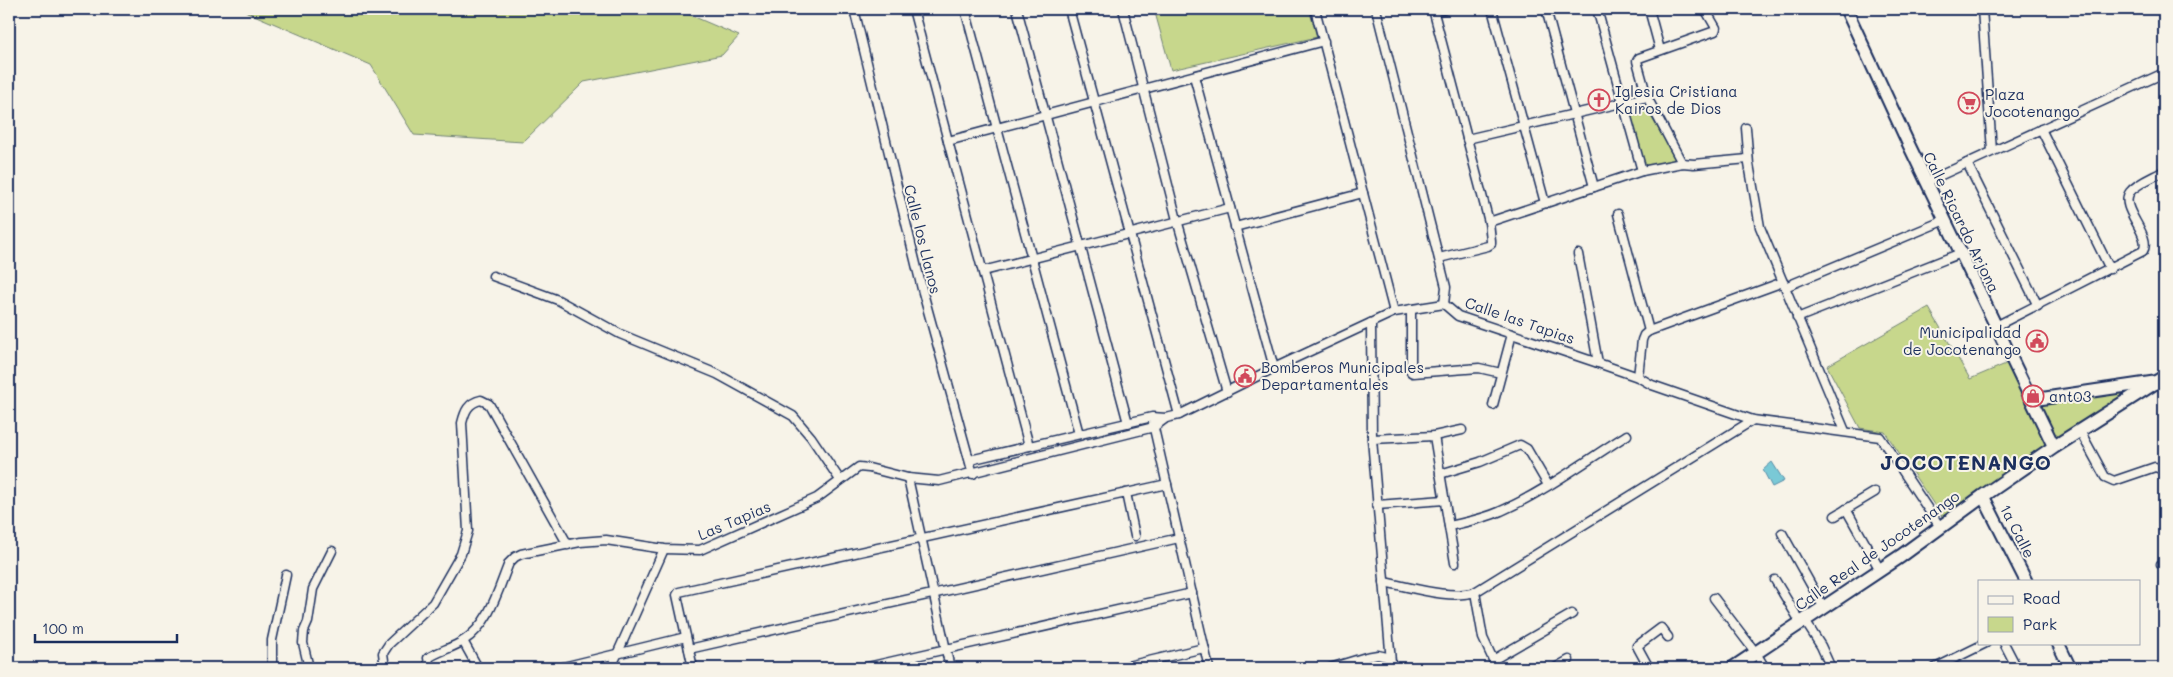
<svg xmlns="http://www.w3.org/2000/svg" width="2173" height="677" viewBox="0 0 2173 677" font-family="Mali,sans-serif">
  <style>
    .green { fill: #c7d78c; stroke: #718375 }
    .water { fill: #7ac9d6; stroke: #548ba6 }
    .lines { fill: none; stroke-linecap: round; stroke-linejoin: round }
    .street-casing { stroke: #1b2f5e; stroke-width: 11 }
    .secondary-casing { stroke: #1b2f5e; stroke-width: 15 }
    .primary-casing { stroke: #1b2f5e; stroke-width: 16 }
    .street { stroke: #f7f3e8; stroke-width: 8 }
    .secondary { stroke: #f7f3e8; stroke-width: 11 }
    .primary { stroke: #f7f3e8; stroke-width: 12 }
    .labels { text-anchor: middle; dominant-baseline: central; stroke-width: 4; stroke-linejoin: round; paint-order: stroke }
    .poi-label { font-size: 15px; fill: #1b2f5e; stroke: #f7f3e8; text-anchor: start }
    .street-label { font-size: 15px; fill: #1b2f5e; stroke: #f7f3e8 }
    .district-label { font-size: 20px; font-weight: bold; letter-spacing: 1px; fill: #1b2f5e; stroke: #f7f3e8 }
  </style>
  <rect width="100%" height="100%" fill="#f7f3e8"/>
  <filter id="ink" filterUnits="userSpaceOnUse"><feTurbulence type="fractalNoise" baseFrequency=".02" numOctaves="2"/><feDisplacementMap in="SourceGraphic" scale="10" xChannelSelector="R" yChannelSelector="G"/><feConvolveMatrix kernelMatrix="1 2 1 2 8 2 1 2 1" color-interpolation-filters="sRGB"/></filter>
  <g filter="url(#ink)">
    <!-- green -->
    <g class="green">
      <polygon points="243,9 676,9 739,36 722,55 584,82 523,142 414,135 371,65 247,12"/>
      <polygon points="1154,9 1309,9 1317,37 1171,70"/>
      <polygon points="1644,105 1677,160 1643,166 1625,106"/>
      <polygon points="1929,308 1970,379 2008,363 2048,444 1943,518 1885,432 1860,428 1827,366"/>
      <polygon points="2144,385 2056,441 2038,402"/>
    </g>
    <!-- water -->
    <polygon class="water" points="1772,462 1784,481 1772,487 1763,470"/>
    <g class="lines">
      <!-- street casing -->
      <g class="street-casing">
        <g id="street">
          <polyline points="854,9 922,289 973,474"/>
          <polyline points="913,9 1029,446"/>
          <polyline points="965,9 1079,434"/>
          <polyline points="1017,9 1128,423"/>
          <polyline points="1069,9 1179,415"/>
          <polyline points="1123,9 1177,220 1227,392"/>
          <polyline points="1315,9 1394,312"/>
          <polyline points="1376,9 1446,287 1444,304"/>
          <polyline points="1433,9 1489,222 1491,241 1491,244 1488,246 1439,258"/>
          <polyline points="1492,9 1545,203"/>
          <polyline points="1546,9 1594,187"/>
          <polyline points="1597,9 1642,171"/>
          <polyline points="1649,9 1660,50"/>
          <polyline points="1982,9 1992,151"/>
          <polyline points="1434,11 1445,9"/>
          <polyline points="1194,76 1274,368"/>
          <polyline points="1746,128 1749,164 1760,227 1845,431"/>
          <polyline points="2041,129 2110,269"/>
          <polyline points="1467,139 1647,97"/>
          <polyline points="948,141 1324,41"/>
          <polyline points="1682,163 1647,97 1637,61 1639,58 1715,31 1716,28 1705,9"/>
          <polyline points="1967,163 2038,306"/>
          <polyline points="1926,182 2164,73"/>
          <polyline points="1618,214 1649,331"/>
          <polyline points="1489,222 1642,171 1682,163 1694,164 1748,159"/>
          <polyline points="1235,227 1363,193"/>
          <polyline points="1578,254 1598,363"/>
          <polyline points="983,271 1230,208"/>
          <polyline points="493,276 558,300 620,334 717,374 793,416 811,437 840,480"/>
          <polyline points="1785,287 1945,220"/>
          <polyline points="1411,309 1411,372 1413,373 1479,368 1501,373"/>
          <polyline points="1797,318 1961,253"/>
          <polyline points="1371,323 1372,439 1391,662"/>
          <path d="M1996 326 2143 251C2153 235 2118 208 2130 192 2137 183 2154 177 2164 171"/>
          <polyline points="1638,377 1642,340 1644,335 1649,331 1783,282"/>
          <polyline points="1493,405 1512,334"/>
          <polyline points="1153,424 1209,668"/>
          <polyline points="2080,431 2105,477 2114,481 2155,467 2164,470"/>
          <polyline points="1434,436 1455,563"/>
          <polyline points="1372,439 1434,436 1462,430"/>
          <polyline points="970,460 1152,417 1166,418 1179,415 1274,368 1394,312 1444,304 1458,316 1598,363 1638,377 1652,385 1753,420 1880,437 1940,527"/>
          <polyline points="1440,474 1480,462 1520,445 1527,449 1548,485"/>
          <polyline points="908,478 950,668"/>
          <polyline points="1126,493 1135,536"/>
          <polyline points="1377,505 1444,500"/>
          <polyline points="1846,509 1880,570"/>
          <polyline points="1835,516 1875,492"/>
          <path d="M1449 526C1466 522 1484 519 1501 511 1544 492 1587 460 1627 435"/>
          <polyline points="1782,533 1824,608"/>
          <polyline points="2161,564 2164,562"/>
          <polyline points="1775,580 1801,623"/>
          <path d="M1384 582C1411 587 1449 600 1475 592L1753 420"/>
          <polyline points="1475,592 1483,638 1497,668"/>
          <polyline points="1714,598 1756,653 1765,668"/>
          <polyline points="1805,621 1821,646 1831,668"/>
          <polyline points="463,641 478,668"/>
          <polyline points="2004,643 2017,668"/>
          <polyline points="689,649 1179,538"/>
          <polyline points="1493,660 1572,614"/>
          <polyline points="563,667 686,637"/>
          <polyline points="272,668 272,640 286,575"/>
          <polyline points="309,668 303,643 304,631 308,622 313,589 332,551"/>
          <path d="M385 668 383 653 389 644 433 603 461 554 468 531 462 423C465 411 468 403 481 400L489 404 568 545"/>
          <path d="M430 668 428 658C439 651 452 648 463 641 490 624 498 590 509 563L515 557 521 554 580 542 606 540 664 549 700 550 817 498 859 467 869 468 908 478 939 481 1154 427 1166 418"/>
          <polyline points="611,668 664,549"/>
          <polyline points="693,668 677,595 679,592 1167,484"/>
          <polyline points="863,668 1192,593"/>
          <polyline points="1119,668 1204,648"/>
          <polyline points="1330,668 1366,657 1378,655 1387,657 1395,668"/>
          <polyline points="1555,668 1569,660"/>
          <polyline points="1649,668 1637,646 1661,628 1668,637"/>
          <polyline points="1935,668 1986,643"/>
        </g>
      </g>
      <!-- secondary casing -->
      <g class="secondary-casing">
        <g id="secondary">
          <polyline points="1846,9 1908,143 2054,447"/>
          <polyline points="2032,400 2154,382"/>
          <polyline points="1983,496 2026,581"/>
          <polyline points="2058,643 2070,668"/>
        </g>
      </g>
      <!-- primary casing -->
      <g class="primary-casing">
        <polyline id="primary" points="1733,668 1901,556 1983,496 2054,447 2164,377"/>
      </g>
      <!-- street -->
      <use href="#street" class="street"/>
      <!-- secondary -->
      <use href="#secondary" class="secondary"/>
      <!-- primary -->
      <use href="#primary" class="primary"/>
    </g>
  </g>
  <!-- icons -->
  <defs>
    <g id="church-ring" transform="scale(1.125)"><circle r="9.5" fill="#f7f3e8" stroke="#d1495b" stroke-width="1.5"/><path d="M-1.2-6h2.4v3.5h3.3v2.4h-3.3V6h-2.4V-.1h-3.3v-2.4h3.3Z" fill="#d1495b"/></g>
    <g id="supermarket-ring" transform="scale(1.125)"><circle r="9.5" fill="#f7f3e8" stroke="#d1495b" stroke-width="1.5"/><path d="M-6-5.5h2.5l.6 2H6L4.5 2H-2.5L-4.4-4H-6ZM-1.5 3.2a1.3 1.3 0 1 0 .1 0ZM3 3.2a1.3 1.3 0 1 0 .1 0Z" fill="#d1495b"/></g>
    <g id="civic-ring" transform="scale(1.125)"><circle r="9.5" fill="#f7f3e8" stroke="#d1495b" stroke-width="1.5"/><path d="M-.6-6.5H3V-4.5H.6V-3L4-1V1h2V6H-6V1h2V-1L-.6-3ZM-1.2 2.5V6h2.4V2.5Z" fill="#d1495b"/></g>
    <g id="shop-ring" transform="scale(1.125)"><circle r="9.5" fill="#f7f3e8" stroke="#d1495b" stroke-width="1.5"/><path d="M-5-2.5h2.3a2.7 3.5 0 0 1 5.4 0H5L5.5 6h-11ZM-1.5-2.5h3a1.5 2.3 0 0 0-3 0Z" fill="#d1495b"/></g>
  </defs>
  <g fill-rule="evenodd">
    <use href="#church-ring" x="1599" y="100"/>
    <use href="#supermarket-ring" x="1969" y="103"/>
    <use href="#civic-ring" x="2037" y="341"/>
    <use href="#civic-ring" x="1245" y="376"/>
    <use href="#shop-ring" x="2033" y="396"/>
  </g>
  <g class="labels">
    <!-- poi labels -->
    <g class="poi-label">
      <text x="1615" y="91">Iglesia Cristiana<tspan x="1615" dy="17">Kairos de Dios</tspan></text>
      <text x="1985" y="94">Plaza<tspan x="1985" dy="17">Jocotenango</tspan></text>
      <text x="2021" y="332" text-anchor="end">Municipalidad<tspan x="2021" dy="17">de Jocotenango</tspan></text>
      <text x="1261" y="367">Bomberos Municipales<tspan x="1261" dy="17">Departamentales</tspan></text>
      <text x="2049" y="396">ant03</text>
    </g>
    <!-- street labels -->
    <g class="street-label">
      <text transform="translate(1962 222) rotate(64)">Calle Ricardo Arjona</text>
      <text transform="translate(923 239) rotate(76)">Calle los Llanos</text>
      <text transform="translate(1520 320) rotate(19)">Calle las Tapias</text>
      <text transform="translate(734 520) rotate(-23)">Las Tapias</text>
      <text transform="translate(2018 531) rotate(63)">1a Calle</text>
      <text transform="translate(1877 550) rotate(-35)">Calle Real de Jocotenango</text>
    </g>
    <!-- district labels -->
    <g class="district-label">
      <text x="1966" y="462">JOCOTENANGO</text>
    </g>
  </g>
  <!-- margin -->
  <rect width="2173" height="677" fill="none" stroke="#f7f3e8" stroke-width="30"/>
  <rect x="15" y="15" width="2143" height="647" fill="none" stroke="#1b2f5e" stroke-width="2" filter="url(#ink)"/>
  <!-- legend -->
  <rect x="1978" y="580" width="162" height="65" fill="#f7f3e8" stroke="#9fa5b1"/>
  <rect x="1988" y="596" width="25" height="8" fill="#f7f3e8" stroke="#9fa5b1"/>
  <text x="2023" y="604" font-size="15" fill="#1b2f5e">Road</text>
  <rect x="1988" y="617" width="25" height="15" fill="#c7d78c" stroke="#9fa5b1"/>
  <text x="2023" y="630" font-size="15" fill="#1b2f5e">Park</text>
  <!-- scale -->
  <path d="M35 634v8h142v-8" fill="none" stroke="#1b2f5e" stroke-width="2.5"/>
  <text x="42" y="634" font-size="15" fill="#1b2f5e" stroke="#f7f3e8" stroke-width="4" paint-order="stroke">100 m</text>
</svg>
